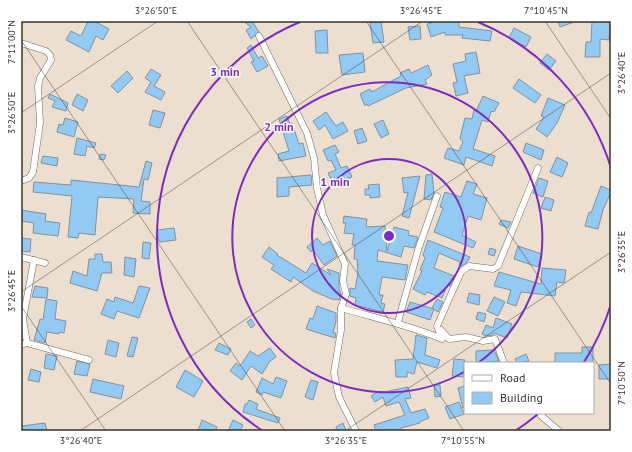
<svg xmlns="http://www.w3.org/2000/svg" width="632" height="452" viewBox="0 0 632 452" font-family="'PT Sans',sans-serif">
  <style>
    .building { fill: #93caf3; stroke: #82919d }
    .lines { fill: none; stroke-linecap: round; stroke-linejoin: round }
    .street-casing { stroke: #74695b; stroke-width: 7 }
    .street { stroke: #fff; stroke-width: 6 }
    .ticks { fill: none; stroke: #39342e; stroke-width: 1; stroke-opacity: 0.45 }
    .ring { fill: none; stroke: #7b2cbf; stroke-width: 2 }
    .centre { fill: #7b2cbf; stroke: #fff; stroke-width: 2 }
    .ring-label { font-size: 12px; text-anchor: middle; font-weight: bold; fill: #7b2cbf; stroke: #fff; stroke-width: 3; stroke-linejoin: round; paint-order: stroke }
    .neatline { fill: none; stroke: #39342e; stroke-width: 1.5 }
    .ticks-label { font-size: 10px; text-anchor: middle; fill: #39342e }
  </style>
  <rect width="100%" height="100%" fill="#ecdfcf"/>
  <!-- building -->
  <g class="building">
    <polygon points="88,21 94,21 109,29 103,40 96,36 89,52 66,40 71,31 81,36"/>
    <polygon points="243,21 252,21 259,32 251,39 246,30 251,27"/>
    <polygon points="381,21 384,42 373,43 370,23"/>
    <polygon points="437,21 459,21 459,27 492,31 490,41 462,38 463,35 445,35 445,32 431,37 427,24"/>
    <polygon points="558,21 574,21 574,22 560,27"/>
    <polygon points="592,21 610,21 609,40 600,39 600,57 585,57 586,42 591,42"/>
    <polygon points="420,26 421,39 410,40 408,27"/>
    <polygon points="514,28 531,37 526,47 509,38"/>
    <polygon points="327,30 328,53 316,53 315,31"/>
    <polygon points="251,45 258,58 262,56 268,66 257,72 251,62 254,61 247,48"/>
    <polygon points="476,52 480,73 464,76 468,93 456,96 453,83 457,82 453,64 466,61 465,54"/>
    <polygon points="363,53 365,72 342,75 339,55"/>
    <polygon points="547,54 556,61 549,70 540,63"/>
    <polygon points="428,65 432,75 425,80 427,84 406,88 368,106 367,104 365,106 360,94 370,89 372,92 386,84 401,76 400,73 409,69 411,73"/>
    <polygon points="151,69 161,75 154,86 165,92 161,100 145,92 151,82 145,78"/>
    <polygon points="127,71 133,78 118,93 111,86"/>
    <polygon points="519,79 541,95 535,103 513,88"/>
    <polygon points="50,94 68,103 66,111 52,107 55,101 48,98"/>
    <polygon points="77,94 88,100 83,111 72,105"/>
    <polygon points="483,96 499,103 494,112 491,111 488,122 482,120 473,149 495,156 492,166 466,157 464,165 444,158 448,148 459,151 463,142 460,138 465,118 472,119 474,110 476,111"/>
    <polygon points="548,98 565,105 557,123 547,137 536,129 544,117 541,116"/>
    <polygon points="153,110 165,113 160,128 149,125"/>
    <polygon points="326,112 336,126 343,122 348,131 333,139 325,125 319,130 313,121"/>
    <polygon points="287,116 290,124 292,123 299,144 303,143 306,156 279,161 278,154 289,151 279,119"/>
    <polygon points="65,118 78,122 74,137 57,132 59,124 63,125"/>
    <polygon points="383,120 389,134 381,138 374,124"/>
    <polygon points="362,128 367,141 358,144 354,131"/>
    <polygon points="77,138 96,143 94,148 87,146 85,156 74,154"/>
    <polygon points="526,143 544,150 541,160 523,152"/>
    <polygon points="335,145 339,152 335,154 341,168 347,166 352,177 333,184 328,173 336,170 331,160 328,161 323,150"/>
    <polygon points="100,154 106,155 104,160 99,159"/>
    <polygon points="43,156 58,158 57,166 41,163"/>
    <polygon points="557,157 568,163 562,177 550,172"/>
    <polygon points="146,161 152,163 148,180 144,179 141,201 150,202 150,214 133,213 134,199 98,197 95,235 79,233 78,238 68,237 72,196 33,192 34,182 71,185 71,180 139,187"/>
    <polygon points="432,174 434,193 431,200 424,199 426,175"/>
    <polygon points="311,175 312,185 289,187 289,196 277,197 277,178"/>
    <polygon points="420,176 409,218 402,216 408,192 404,193 402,178"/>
    <polygon points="539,178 548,181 543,197 533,193"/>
    <polygon points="467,181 477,184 473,194 487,198 481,220 468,216 462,235 476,242 473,248 434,232 443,208 440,207 445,192 461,197"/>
    <polygon points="379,184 380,197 370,198 370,195 365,195 365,189 369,189 368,185"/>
    <polygon points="601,186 611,190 611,192 603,210 598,229 585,226 589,212 591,213"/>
    <polygon points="545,197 554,200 551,211 541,208"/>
    <polygon points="21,210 46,214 45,221 60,223 58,236 33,233 34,223 21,221"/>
    <polygon points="344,216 367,219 366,227 385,226 387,251 394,227 409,231 408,235 418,237 414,248 404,246 401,257 378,250 377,261 408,265 405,280 382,277 379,295 383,295 381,303 385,304 383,312 355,305 356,298 350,296 350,288 355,289 358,273 357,259 354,259 355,245 352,245 354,234 344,233 346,223 343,223"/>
    <polygon points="501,220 511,222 508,228 499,224"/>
    <polygon points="174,228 176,240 159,242 157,230"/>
    <polygon points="21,238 31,239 30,252 21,251"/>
    <polygon points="317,238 323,245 330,241 337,256 324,265 313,250 311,252 307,247"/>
    <polygon points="428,240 470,257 467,262 462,266 459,264 460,262 439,253 434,268 454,276 450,286 447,285 442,298 427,292 425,295 413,289 422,271 420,270 425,258 423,255"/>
    <polygon points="143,242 151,243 149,259 142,258"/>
    <polygon points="518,246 542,254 538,267 514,259"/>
    <polygon points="269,247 278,254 277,255 306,273 312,263 331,275 327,269 339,273 339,289 341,294 339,300 335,299 334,300 313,291 293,277 291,282 271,269 274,265 262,257"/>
    <polygon points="490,248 496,250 494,256 488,254"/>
    <polygon points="95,254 102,254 103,262 111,262 112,273 102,273 97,291 70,283 73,271 87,276 89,259 95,259"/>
    <polygon points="125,257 136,259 134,277 124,275"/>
    <polygon points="542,268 566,270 564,283 557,282 555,296 521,292 516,306 507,303 511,290 494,286 499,272 541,284"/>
    <polygon points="35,286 48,288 47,298 32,297"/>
    <polygon points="139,286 150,288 139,318 117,311 114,319 101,314 107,299 114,302 115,297 133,303"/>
    <polygon points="469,293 480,295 479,305 467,302"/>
    <polygon points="494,297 505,302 498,316 487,311"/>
    <polygon points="46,299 57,301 55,319 66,321 64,333 59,332 59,334 47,332 45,343 34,340 40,319 43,320"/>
    <polygon points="437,299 443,302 438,312 432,308"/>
    <polygon points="410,302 434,309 430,320 406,312"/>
    <polygon points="317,306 336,313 336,321 333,333 336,333 335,338 306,329 310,318 313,319"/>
    <polygon points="478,312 486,314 484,322 476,319"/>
    <polygon points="496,318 512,324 507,338 494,333 493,335 486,336 482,334 486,325 493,328"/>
    <polygon points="251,319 255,325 251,328 247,322"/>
    <polygon points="416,335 427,338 425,355 440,360 437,368 417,362 414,374 407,372 407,377 396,377 395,360 413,359"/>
    <polygon points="132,337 138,338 133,357 127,356"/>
    <polygon points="108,340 119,343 116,357 105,354"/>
    <polygon points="219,343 231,349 228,355 215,350"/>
    <polygon points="582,347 593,347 593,363 555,363 555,353 582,353"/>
    <polygon points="270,348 276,357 270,361 262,374 251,366 242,380 230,371 236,363 240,366 250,351 258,356"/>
    <polygon points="494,350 499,361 476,363 476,351"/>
    <polygon points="46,354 57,356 54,370 44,368"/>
    <polygon points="526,354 529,361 517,363 515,359"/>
    <polygon points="454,359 465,360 463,377 452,376"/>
    <polygon points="77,361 90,364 87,376 74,374"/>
    <polygon points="611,364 611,379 599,379 599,365"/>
    <polygon points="31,369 41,372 39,382 28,380"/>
    <polygon points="185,370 203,381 194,397 176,387"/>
    <polygon points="276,377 287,381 281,398 263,392 262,395 256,392 262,378 273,384"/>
    <polygon points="93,379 124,386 121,399 90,392"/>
    <polygon points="311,380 318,382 313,400 305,397"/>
    <polygon points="434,385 440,385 441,396 435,397"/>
    <polygon points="465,386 465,408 463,408 458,388"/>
    <polygon points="408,387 411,398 405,399 411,413 425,409 429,418 419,422 420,423 401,428 402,431 376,431 374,425 405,415 399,402 386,406 383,397 375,402 371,396 379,391 380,393"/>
    <polygon points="249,400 258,404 256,409 280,418 278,423 243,412 245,404 247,404"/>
    <polygon points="459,402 464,414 450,419 445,407"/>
    <polygon points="202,420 217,427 215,431 198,431"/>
    <polygon points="233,420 243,425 240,431 228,431"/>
    <polygon points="45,423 47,431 21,431 22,426"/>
    <polygon points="343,423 346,431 337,431 336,427"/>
  </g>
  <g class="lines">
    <!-- street casing -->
    <g class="street-casing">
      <g id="street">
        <polyline points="259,36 307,133 314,158 317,188 323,215 345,264 343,281 346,294 341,308 341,330 334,373 339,397 356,431"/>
        <polyline points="21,43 46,51 50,55 51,60 40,78 38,86 40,123 33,172 29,178 21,181"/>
        <polyline points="21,257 45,263"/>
        <path d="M341 308C375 318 409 325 442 339L437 326 461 272 469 266 493 269 498 266 538 168"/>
        <polyline points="398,322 418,250 437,196"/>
        <polyline points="441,330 449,339 466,337 483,341 495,339 504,363"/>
        <polyline points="27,343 23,319 34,260"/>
        <polyline points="21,345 27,343 89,360"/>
        <polyline points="538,413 559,431"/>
      </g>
    </g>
    <!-- street -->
    <use href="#street" class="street"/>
  </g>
  <!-- ticks -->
  <path class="ticks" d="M187 21 464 431M366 21 611 384M545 21 611 119M21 40 285 431M21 113 158 21M21 292 423 21M21 306 106 431M80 431 611 73M345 431 611 252M610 431 611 430"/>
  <!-- distance rings -->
  <g class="ring">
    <circle cx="389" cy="236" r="77"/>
    <path d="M464 372A155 155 0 1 1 478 363"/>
    <path d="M611 304A232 232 0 0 1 584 362M538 414A232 232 0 0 1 515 431M263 431A232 232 0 0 1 300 22M478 22A232 232 0 0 1 611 168"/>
  </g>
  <circle cx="389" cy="236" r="6" class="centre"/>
  <g class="ring-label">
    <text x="225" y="76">3 min</text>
    <text x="279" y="131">2 min</text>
    <text x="335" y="186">1 min</text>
  </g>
  <!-- border -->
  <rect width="632" height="452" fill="none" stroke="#ffffff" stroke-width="44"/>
  <!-- legend -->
  <rect x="464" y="362" width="130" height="52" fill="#ffffff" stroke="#b0aeab"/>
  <rect x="472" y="375" width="20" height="6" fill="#ffffff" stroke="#b0aeab"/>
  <text x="500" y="382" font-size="12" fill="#39342e">Road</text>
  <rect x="472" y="392" width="20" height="12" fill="#93caf3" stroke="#b0aeab"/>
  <text x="500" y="402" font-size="12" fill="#39342e">Building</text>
  <rect x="22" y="22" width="588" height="408" class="neatline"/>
  <g class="ticks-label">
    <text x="156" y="14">3°26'50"E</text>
    <text x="421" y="14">3°26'45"E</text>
    <text x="546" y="14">7°10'45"N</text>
    <text transform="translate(11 42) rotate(-90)" y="4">7°11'00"N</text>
    <text transform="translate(621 73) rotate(-90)" y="4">3°26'40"E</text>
    <text transform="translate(11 113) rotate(-90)" y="4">3°26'50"E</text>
    <text transform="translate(621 252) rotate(-90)" y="4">3°26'35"E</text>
    <text transform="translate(11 291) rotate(-90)" y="4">3°26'45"E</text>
    <text transform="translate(621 383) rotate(-90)" y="4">7°10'50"N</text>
    <text x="81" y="444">3°26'40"E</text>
    <text x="346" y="444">3°26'35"E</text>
    <text x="463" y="444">7°10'55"N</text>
  </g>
</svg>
